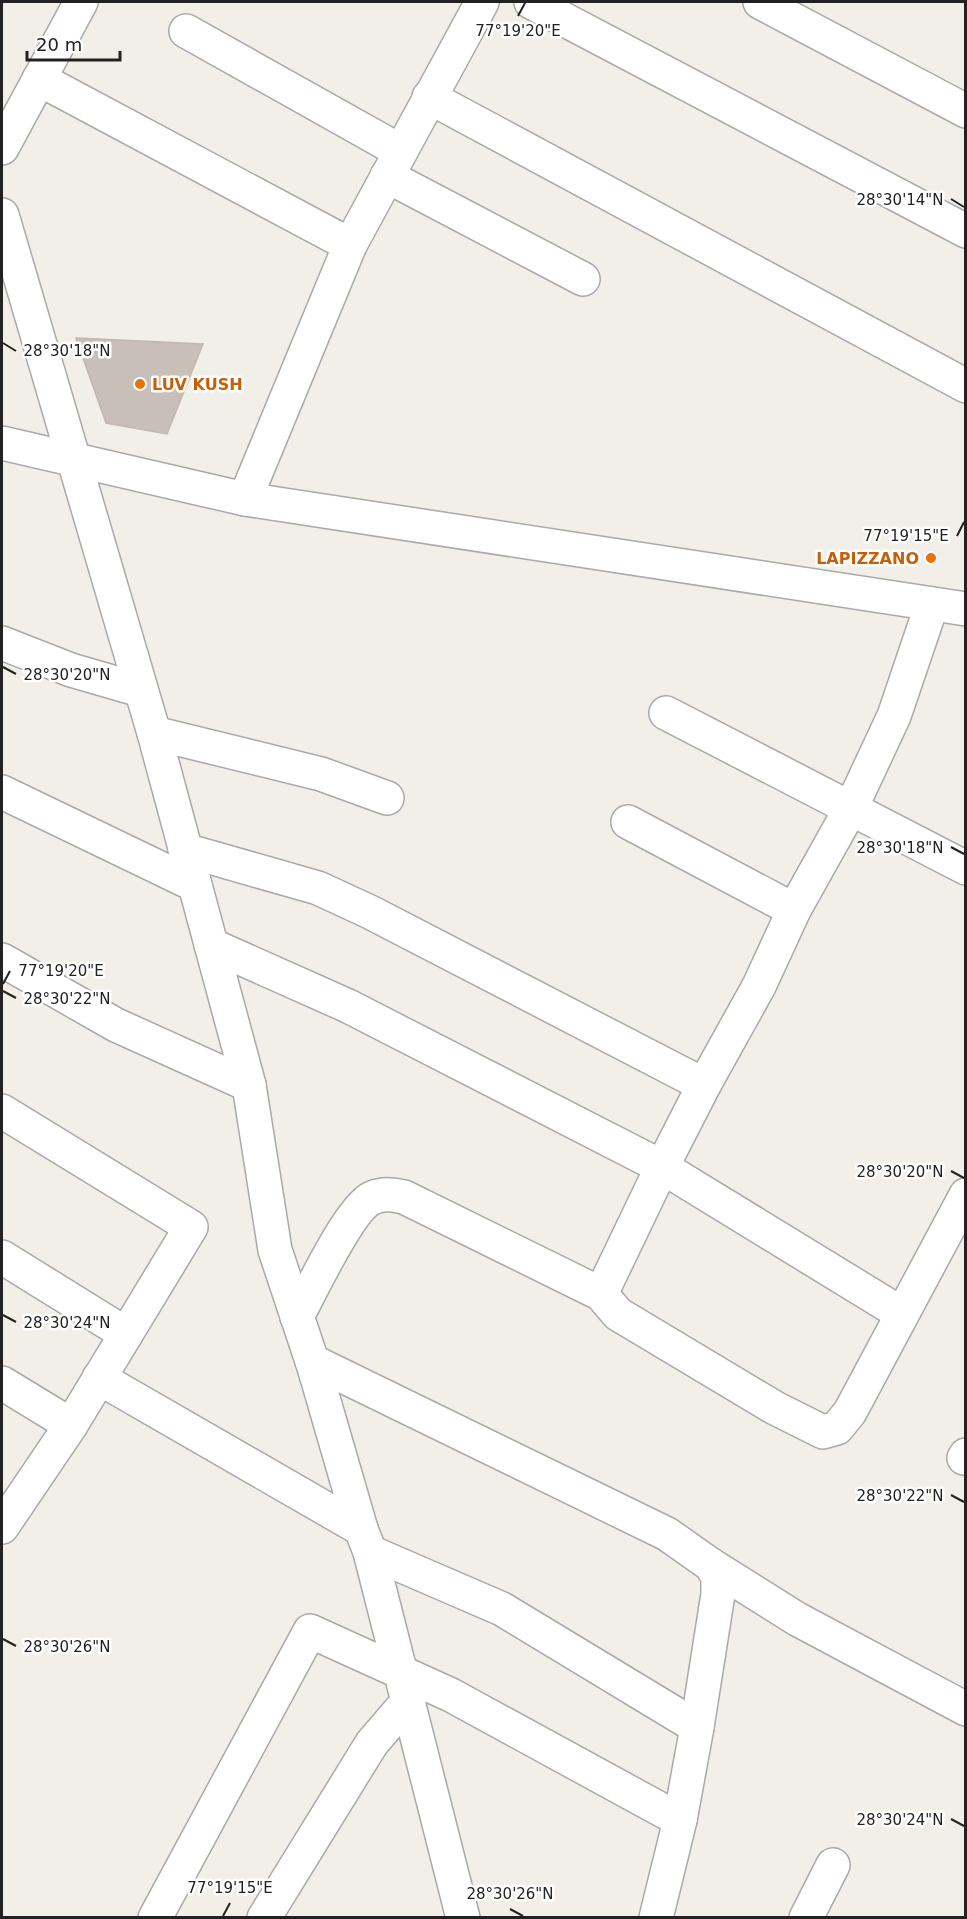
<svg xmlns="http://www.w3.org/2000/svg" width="967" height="1919" viewBox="0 0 967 1919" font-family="'DejaVu Sans',sans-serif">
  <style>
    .building { fill: #c7bfb8; stroke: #c4b6ab; stroke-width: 1.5 }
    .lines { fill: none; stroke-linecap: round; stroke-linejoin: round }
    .minor-casing { stroke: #a9a9a9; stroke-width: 36 }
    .minor { stroke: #fff; stroke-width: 33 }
    .ticks { fill: none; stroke: #222; stroke-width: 2 }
    .food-dot { fill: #e8710a; stroke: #fff; stroke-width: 2 }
    .labels { text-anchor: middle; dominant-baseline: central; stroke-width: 5; stroke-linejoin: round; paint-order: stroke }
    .food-label { font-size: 16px; font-weight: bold; fill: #c56008; stroke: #fff; text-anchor: start }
    .ticks-label { font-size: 15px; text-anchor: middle; fill: #222; stroke: #fff; stroke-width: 5; stroke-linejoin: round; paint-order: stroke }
  </style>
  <rect width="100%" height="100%" fill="#f2efe9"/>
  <!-- building -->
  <polygon class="building" points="76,338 203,344 167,434 106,423"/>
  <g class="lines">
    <!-- minor casing -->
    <g class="minor-casing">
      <g id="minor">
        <polyline points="531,2 966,231"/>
        <polyline points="760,2 966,111"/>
        <polyline points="186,31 400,151"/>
        <polyline points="39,79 350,245"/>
        <polyline points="429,97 966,386"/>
        <polyline points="2,148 81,2"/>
        <polyline points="387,176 583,279"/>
        <polyline points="2,215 154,733 249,1085 275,1250 314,1367 361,1529 370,1552 463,1918"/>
        <polyline points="2,443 245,499 966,609"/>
        <polyline points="245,499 350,245 482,2"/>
        <polyline points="2,643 71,670 140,690"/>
        <polyline points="666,713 966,868"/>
        <polyline points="154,733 321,774 387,798"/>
        <polyline points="2,792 195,885"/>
        <polyline points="628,822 794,910"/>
        <polyline points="185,850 318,888 370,912 704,1085"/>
        <polyline points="211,945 348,1006 662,1167 902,1314"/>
        <polyline points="2,960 116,1025 249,1085"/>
        <polyline points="2,1111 191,1227 71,1425 2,1527"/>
        <polyline points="2,1257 126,1334"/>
        <polyline points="601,1294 662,1167 704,1085 759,986 794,910 851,808 894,716 932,604"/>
        <path d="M297 1317C310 1292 350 1208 372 1198 384 1193 392 1195 404 1197L601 1294 618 1314 775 1408 823 1432 837 1428 850 1412 966 1195"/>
        <polyline points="312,1361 667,1534 711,1565 718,1577 718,1594 697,1727 680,1820 656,1918"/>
        <polyline points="99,1378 361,1529"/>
        <polyline points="2,1383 71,1425"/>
        <polyline points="964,1458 966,1455"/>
        <polyline points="370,1552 502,1609 697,1727"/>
        <polyline points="711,1565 797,1619 966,1709"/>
        <polyline points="155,1918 310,1631 451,1695 680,1820"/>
        <polyline points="264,1918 372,1743 409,1700"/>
        <polyline points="806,1918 833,1865"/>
      </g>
    </g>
    <!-- minor -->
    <use href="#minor" class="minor"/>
  </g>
  <!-- ticks -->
  <path class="ticks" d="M518 16 525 3M951 199 964 207M3 343 16 351M957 536 964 522M3 667 16 674M951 847 964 854M3 984 10 971M3 991 16 998M951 1171 964 1178M3 1315 16 1322M951 1495 964 1502M3 1639 16 1646M951 1819 964 1826M510 1909 523 1916M223 1916 230 1903"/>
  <!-- markers -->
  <g class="food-dot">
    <circle cx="140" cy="384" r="6"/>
    <circle cx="931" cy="558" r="6"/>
  </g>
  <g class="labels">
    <!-- food labels -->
    <g class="food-label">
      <text x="152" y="384">LUV KUSH</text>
      <text x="919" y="558" text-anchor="end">LAPIZZANO</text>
    </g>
  </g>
  <g class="ticks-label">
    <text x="518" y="36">77°19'20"E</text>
    <text x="900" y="205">28°30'14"N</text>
    <text x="67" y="356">28°30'18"N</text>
    <text x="906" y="541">77°19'15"E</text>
    <text x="67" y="680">28°30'20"N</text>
    <text x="900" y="853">28°30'18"N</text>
    <text x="61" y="976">77°19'20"E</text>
    <text x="67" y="1004">28°30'22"N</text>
    <text x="900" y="1177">28°30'20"N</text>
    <text x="67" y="1328">28°30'24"N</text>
    <text x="900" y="1501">28°30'22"N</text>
    <text x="67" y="1652">28°30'26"N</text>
    <text x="900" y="1825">28°30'24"N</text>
    <text x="230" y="1893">77°19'15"E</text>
    <text x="510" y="1899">28°30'26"N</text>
  </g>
  <!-- border -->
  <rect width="967" height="1919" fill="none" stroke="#222222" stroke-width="6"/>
  <!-- scale -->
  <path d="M27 51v9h93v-9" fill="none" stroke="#222222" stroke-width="3"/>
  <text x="36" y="51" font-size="18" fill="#222222" stroke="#ffffff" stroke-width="4.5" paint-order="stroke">20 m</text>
</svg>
